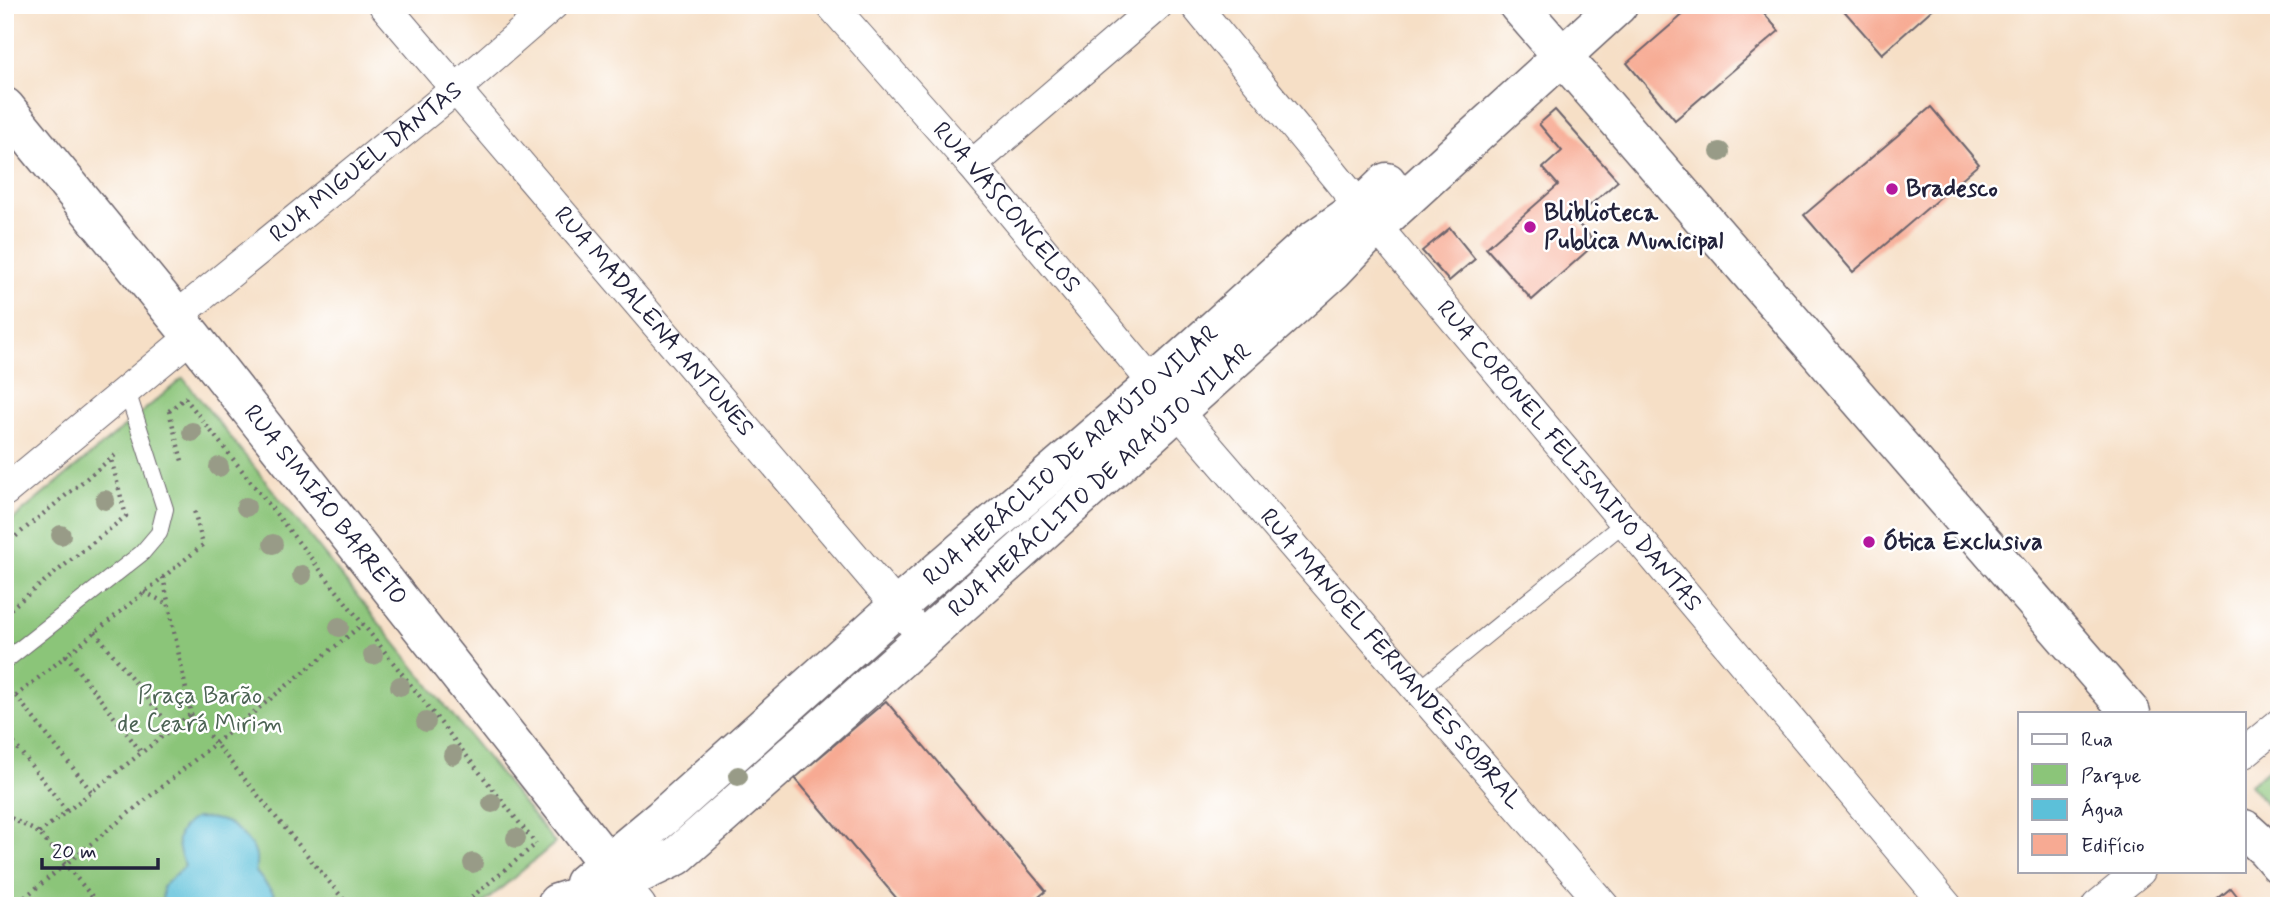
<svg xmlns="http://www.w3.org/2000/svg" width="2284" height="911" viewBox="0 0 2284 911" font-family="Mynerve,sans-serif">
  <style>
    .green { fill: #8bc579; stroke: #56745a; stroke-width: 2 }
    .water { fill: #5cc0d9; stroke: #3f718a; stroke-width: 2 }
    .building { fill: #f7aa93 }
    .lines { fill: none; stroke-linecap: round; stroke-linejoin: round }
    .lane-casing { stroke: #6c646c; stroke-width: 18 }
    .street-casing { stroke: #6c646c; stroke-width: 32 }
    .secondary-casing { stroke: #6c646c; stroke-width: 41 }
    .path { stroke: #6c646c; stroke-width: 4.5; stroke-dasharray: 2 5; stroke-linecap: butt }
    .lane { stroke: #fff; stroke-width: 16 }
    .street { stroke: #fff; stroke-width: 30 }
    .secondary { stroke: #fff; stroke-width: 38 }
    .tree { fill: #989b87 }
    .poi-dot { fill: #b5179e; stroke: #fff; stroke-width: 2.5 }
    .labels { text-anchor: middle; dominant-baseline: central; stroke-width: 5; stroke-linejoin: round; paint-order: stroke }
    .street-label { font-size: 24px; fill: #22223b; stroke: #fff }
    .poi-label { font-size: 24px; font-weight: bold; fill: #22223b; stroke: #fff; text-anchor: start }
    .park-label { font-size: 24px; fill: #4c6354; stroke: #fff }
  </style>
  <rect width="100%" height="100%" fill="#fff"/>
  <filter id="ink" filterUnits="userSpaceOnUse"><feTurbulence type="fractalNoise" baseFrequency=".0143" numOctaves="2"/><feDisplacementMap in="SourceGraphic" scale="14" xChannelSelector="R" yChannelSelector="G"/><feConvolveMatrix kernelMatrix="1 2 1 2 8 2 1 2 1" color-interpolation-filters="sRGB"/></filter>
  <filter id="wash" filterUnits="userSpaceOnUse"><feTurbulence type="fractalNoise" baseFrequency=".00686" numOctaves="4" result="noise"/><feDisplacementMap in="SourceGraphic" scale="28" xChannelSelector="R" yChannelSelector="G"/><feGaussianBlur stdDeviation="1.57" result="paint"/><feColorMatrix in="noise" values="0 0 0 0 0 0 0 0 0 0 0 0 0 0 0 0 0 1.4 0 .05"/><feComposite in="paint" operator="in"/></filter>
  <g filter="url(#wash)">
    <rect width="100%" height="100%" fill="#f6dfc6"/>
    <!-- green -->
    <g class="green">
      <polygon points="183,378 555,843 480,906 5,906 5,526"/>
      <polygon points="2279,761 2279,820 2250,784"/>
    </g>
    <!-- water -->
    <path class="water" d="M195 818C222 818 231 821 248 841 252 846 255 850 256 856 257 861 255 867 256 872L274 894 273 906H162L163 886 185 866C175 844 173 831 195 818Z"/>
    <g id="blocks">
      <!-- building -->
      <g class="building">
        <polygon points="1694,5 1757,5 1779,31 1675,120 1627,63"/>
        <polygon points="1839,5 1937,5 1882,54"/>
        <polygon points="1931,107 1979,164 1853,272 1804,215"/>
        <polygon points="1555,110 1618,181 1574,219 1596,243 1532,300 1486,248 1558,185 1543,168 1562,151 1539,124"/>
        <polygon points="1450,228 1475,259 1449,281 1422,251"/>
        <polygon points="886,701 1046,891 1028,906 903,906 795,778"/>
        <polygon points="2231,888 2245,906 2209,906"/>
      </g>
    </g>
  </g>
  <g filter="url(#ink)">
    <use href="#blocks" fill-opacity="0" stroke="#6c646c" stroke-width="2"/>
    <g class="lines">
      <!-- lane casing -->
      <g class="lane-casing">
        <g id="lane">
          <polyline points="5,661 142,553 159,533 165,509 127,391"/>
          <polyline points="1419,690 1625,522"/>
        </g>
      </g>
      <!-- street casing -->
      <g class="street-casing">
        <g id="street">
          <path id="s1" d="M384 5 924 638"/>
          <path id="s2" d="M831 5 972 165 1154 384 1604 906"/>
          <path id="s3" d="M1195 5 1376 226 1947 906"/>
          <polyline points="972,165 1158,5"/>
          <path id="s4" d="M176 317 456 89 553 5"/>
          <polyline points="5,491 192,336"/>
          <polyline points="2244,753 2279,724"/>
          <polyline points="622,882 641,906"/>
          <polyline points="2097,906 2140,871"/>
        </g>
      </g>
      <!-- secondary casing -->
      <g class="secondary-casing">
        <g id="secondary">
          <polyline points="1518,5 2131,713"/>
          <path id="s5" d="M5 107 192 336 622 882"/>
          <polyline points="2244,829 2266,849 2279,864"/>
          <path id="s6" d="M584 883 662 818 897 607 1154 384 1311 242 1361 207 1387 182"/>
          <path id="s7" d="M557 903 622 882 677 856 924 638 1333 271 1376 226 1618 5"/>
        </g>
      </g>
      <!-- path -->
      <g class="path">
        <polyline points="185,398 536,844"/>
        <polyline points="169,411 182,461"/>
        <polyline points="169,411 186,397"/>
        <polyline points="5,545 119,452"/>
        <polyline points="163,577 191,714 349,906"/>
        <polyline points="144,592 168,604"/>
        <polyline points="5,613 126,516 111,459"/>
        <polyline points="95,632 172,729"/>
        <polyline points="66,655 142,753"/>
        <polyline points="16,696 92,792"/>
        <polyline points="5,705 203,545 194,510"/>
        <polyline points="5,732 67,811"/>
        <polyline points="5,815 39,833 100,906"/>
        <polyline points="39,833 191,714"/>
        <polyline points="14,906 363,624"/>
        <polyline points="461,906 536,844"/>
      </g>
      <!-- lane -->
      <use href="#lane" class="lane"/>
      <!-- street -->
      <use href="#street" class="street"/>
      <!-- secondary -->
      <use href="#secondary" class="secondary"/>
    </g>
    <!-- trees -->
    <g class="tree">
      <circle cx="1720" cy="152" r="10"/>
      <circle cx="192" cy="432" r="10"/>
      <circle cx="219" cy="467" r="10"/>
      <circle cx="105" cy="500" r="10"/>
      <circle cx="246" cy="507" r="10"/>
      <circle cx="61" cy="535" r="10"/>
      <circle cx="273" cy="544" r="10"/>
      <circle cx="302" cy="575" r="10"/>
      <circle cx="339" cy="627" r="10"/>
      <circle cx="373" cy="655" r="10"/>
      <circle cx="400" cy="686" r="10"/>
      <circle cx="426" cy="722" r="10"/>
      <circle cx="453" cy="755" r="10"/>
      <circle cx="738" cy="776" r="10"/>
      <circle cx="492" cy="803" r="10"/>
      <circle cx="516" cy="838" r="10"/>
      <circle cx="473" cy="863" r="10"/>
    </g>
  </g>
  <!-- markers -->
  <g class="poi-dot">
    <circle cx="1892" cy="189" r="7"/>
    <circle cx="1530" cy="227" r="7"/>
    <circle cx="1869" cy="542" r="7"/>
  </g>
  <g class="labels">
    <!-- street labels -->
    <g class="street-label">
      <text stroke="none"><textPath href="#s4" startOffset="245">RUA MIGUEL DANTAS</textPath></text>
      <text stroke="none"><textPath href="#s2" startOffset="268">RUA VASCONCELOS</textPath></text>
      <text stroke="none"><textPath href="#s1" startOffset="416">RUA MADALENA ANTUNES</textPath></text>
      <text stroke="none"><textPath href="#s6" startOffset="648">RUA HERÁCLIO DE ARAÚJO VILAR</textPath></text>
      <text stroke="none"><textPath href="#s3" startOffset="586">RUA CORONEL FELISMINO DANTAS</textPath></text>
      <text stroke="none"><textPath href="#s7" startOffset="695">RUA HERÁCLITO DE ARAÚJO VILAR</textPath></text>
      <text stroke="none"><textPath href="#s5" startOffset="511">RUA SIMIÃO BARRETO</textPath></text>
      <text stroke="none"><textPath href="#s2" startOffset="861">RUA MANOEL FERNANDES SOBRAL</textPath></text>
    </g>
    <!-- poi labels -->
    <g class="poi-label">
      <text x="1906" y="189">Bradesco</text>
      <text x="1544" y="213">Bliblioteca<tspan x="1544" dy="28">Publica Municipal</tspan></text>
      <text x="1883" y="542">Ótica Exclusiva</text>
    </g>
    <!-- park labels -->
    <g class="park-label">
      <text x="200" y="696">Praça Barão<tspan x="200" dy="28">de Ceará Mirim</tspan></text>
    </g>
  </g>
  <!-- margin -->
  <rect width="2284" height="911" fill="none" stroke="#fff" stroke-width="28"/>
  <!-- legend -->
  <rect x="2018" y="712" width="228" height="161" fill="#ffffff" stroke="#a7a7b1" stroke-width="2"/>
  <rect x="2032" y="734" width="35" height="10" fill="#ffffff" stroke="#a7a7b1" stroke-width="2"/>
  <text x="2081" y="746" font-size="21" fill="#22223b">Rua</text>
  <rect x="2032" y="764" width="35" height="21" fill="#8bc579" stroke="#a7a7b1" stroke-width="2"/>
  <text x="2081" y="782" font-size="21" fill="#22223b">Parque</text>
  <rect x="2032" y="799" width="35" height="21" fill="#5cc0d9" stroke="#a7a7b1" stroke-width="2"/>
  <text x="2081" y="816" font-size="21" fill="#22223b">Água</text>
  <rect x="2032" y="834" width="35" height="21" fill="#f7aa93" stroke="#a7a7b1" stroke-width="2"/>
  <text x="2081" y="852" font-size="21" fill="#22223b">Edifício</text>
  <!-- scale -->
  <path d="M42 858v10h116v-10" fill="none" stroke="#22223b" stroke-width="3.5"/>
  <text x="52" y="858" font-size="21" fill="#22223b" stroke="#ffffff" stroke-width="5" paint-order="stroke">20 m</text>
</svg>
